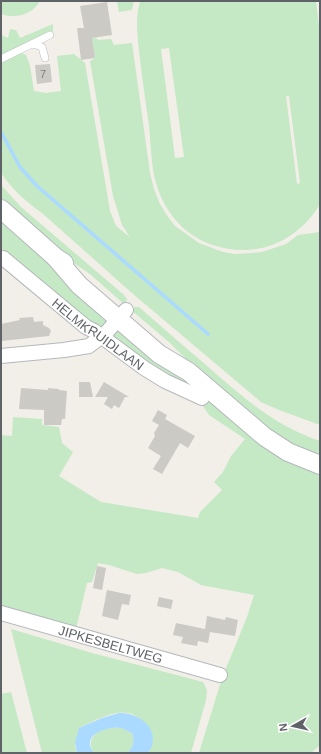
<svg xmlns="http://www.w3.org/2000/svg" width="321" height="754" viewBox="0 0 321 754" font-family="Helvetica,sans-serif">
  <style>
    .green { fill: #c5e8c5; fill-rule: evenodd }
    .water { fill: #aadaff }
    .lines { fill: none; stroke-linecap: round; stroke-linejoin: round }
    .stream { stroke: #aadaff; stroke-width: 3.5 }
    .building { fill: #cccac5 }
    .service-casing { stroke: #b5b8bc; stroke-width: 8 }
    .minor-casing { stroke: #b5b8bc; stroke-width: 16 }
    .tertiary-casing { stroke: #b5b8bc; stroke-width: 20 }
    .service { stroke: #fff; stroke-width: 7 }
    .minor { stroke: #fff; stroke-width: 14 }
    .tertiary { stroke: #fff; stroke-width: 18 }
    .labels { text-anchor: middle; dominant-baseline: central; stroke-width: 3.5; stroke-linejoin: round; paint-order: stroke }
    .number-label { font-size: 11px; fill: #7a7d7f }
    .street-label { font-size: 13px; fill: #5f6368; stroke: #fff }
  </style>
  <rect width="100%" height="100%" fill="#f1efe8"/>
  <!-- green -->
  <g class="green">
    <path d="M1 1H40C32 15 15 19 1 14Z"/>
    <polygon points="117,1 134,1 132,10 119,12"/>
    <path d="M140 1H316L320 33V204C304 231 277 249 246 250 202 251 168 225 156 183 151 166 151 144 149 126 145 98 141 70 138 42 137 27 136 15 140 1ZM169 48 184 157 175 158 161 49ZM286 96H289L300 183 297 184Z"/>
    <polygon points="53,24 53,31 1,55 1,35 8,38 10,29 16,30 20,38"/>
    <path d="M92 38H96L98 40 111 39 114 45 132 43 150 173 154 189 160 204 168 217 175 226 199 243 223 252 235 254 252 253 262 252 286 244 298 235 320 232V425L279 410 261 402 133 294 42 213C26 202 12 189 1 173V63L21 53 26 55 30 66 34 91 46 93 61 91 57 56 74 54 85 63 110 211 116 226 130 237 122 225 113 196 90 61 95 58Z"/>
    <polygon points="1,185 21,207 124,295 127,299 125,305 90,274 61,254 12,210 1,198"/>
    <polygon points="1,219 56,268 106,320 106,326 102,331 1,257"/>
    <path d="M134 307H139C161 326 183 346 206 365 241 396 275 426 320 441V454L292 445 274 434 208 381 170 343 131 310Z"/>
    <polygon points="119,330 193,383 276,454 291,463 320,475 320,745 311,753 199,753 222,678 247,617 254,595 201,585 178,572 162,568 146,573 137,574 109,565 98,563 92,582 87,583 76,629 1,608 1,435 12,436 13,417 42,419 42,425 59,427 62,443 73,452 59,476 101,502 198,518 200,512 222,490 214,482 223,472 231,456 245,439 209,415 203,406 205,401 142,362 111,336"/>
    <path d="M11 629 92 653 203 682 207 690 206 700 191 753H148L152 745V732C147 727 140 718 134 715 116 707 95 721 79 728L75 746 77 753H42Z"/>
    <polygon points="11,692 27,753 1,753 1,694"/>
    <path d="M121 728 132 733C135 741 133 748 127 753H94C88 745 91 734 102 730 107 728 115 728 121 728Z"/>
  </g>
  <!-- water -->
  <path class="water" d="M119 713C136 712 158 726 152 745 152 748 149 750 148 753H127C133 748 135 741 132 733 129 732 124 729 121 728 106 726 80 735 94 753H77L75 742 79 728 102 718Z"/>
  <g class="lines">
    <!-- stream -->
    <polyline class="stream" points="1,132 20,167 37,186 208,334"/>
  </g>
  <!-- building -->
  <g class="building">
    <polygon points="107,2 112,35 92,38 95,58 81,60 77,28 84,28 80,6"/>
    <polygon points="50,64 52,82 37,84 35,65"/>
    <polygon points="33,317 34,322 43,321 43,325 49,328 51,331 49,336 1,341 1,324 20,320 19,318"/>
    <polygon points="79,382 90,382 93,397 79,397"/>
    <polygon points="104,382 129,397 125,397 119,408 114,405 112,409 104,404 108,397 95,397"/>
    <polygon points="21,388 48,390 48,388 59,389 59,390 67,391 65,419 62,419 61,425 44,425 44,410 19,409"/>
    <polygon points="158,410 167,415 165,419 195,436 188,448 180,443 162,474 153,469 161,456 148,448 155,436 154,433 159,425 152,421"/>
    <polygon points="97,566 106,568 102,590 93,588"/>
    <polygon points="107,590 131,595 129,605 122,604 118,620 102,616"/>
    <polygon points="159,597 173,600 171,609 157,606"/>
    <polygon points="207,616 225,620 226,617 238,620 235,636 210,632 208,643 198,641 197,646 181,643 183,637 173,635 176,623 205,629"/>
  </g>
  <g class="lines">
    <!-- service casing -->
    <g class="service-casing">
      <g id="service">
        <polyline points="32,45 36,45 42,47 45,58"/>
        <polyline points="1,59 50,35"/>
      </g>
    </g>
    <!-- minor casing -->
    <g class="minor-casing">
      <g id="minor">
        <path id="s1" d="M3 258 86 327 94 331 144 368 165 381 202 398"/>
        <polyline points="1,356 64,350 89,346 106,333 126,310"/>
        <path id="s2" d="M1 613 220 675"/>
      </g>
    </g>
    <!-- tertiary casing -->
    <g class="tertiary-casing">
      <g id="tertiary">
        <polyline points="1,209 55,257 64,263"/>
        <polyline points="55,257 79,285 159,354 189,372 265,437 288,452 320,465"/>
      </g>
    </g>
    <!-- service -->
    <use href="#service" class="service"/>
    <!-- minor -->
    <use href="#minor" class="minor"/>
    <!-- tertiary -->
    <use href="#tertiary" class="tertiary"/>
  </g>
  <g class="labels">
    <!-- number labels -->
    <g class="number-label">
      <text x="43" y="74">7</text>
    </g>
    <!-- street labels -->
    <g class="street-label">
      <text stroke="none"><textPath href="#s1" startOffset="122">HELMKRUIDLAAN</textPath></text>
      <text stroke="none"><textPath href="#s2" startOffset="114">JIPKESBELTWEG</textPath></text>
    </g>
  </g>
  <!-- border -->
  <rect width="321" height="754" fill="none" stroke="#5f6368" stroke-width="4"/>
  <!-- north arrow -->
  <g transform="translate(293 726) rotate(262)" stroke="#ffffff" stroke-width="3" paint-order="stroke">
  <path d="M0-3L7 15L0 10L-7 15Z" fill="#5f6368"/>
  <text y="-6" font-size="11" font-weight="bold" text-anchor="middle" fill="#5f6368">N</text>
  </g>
</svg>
